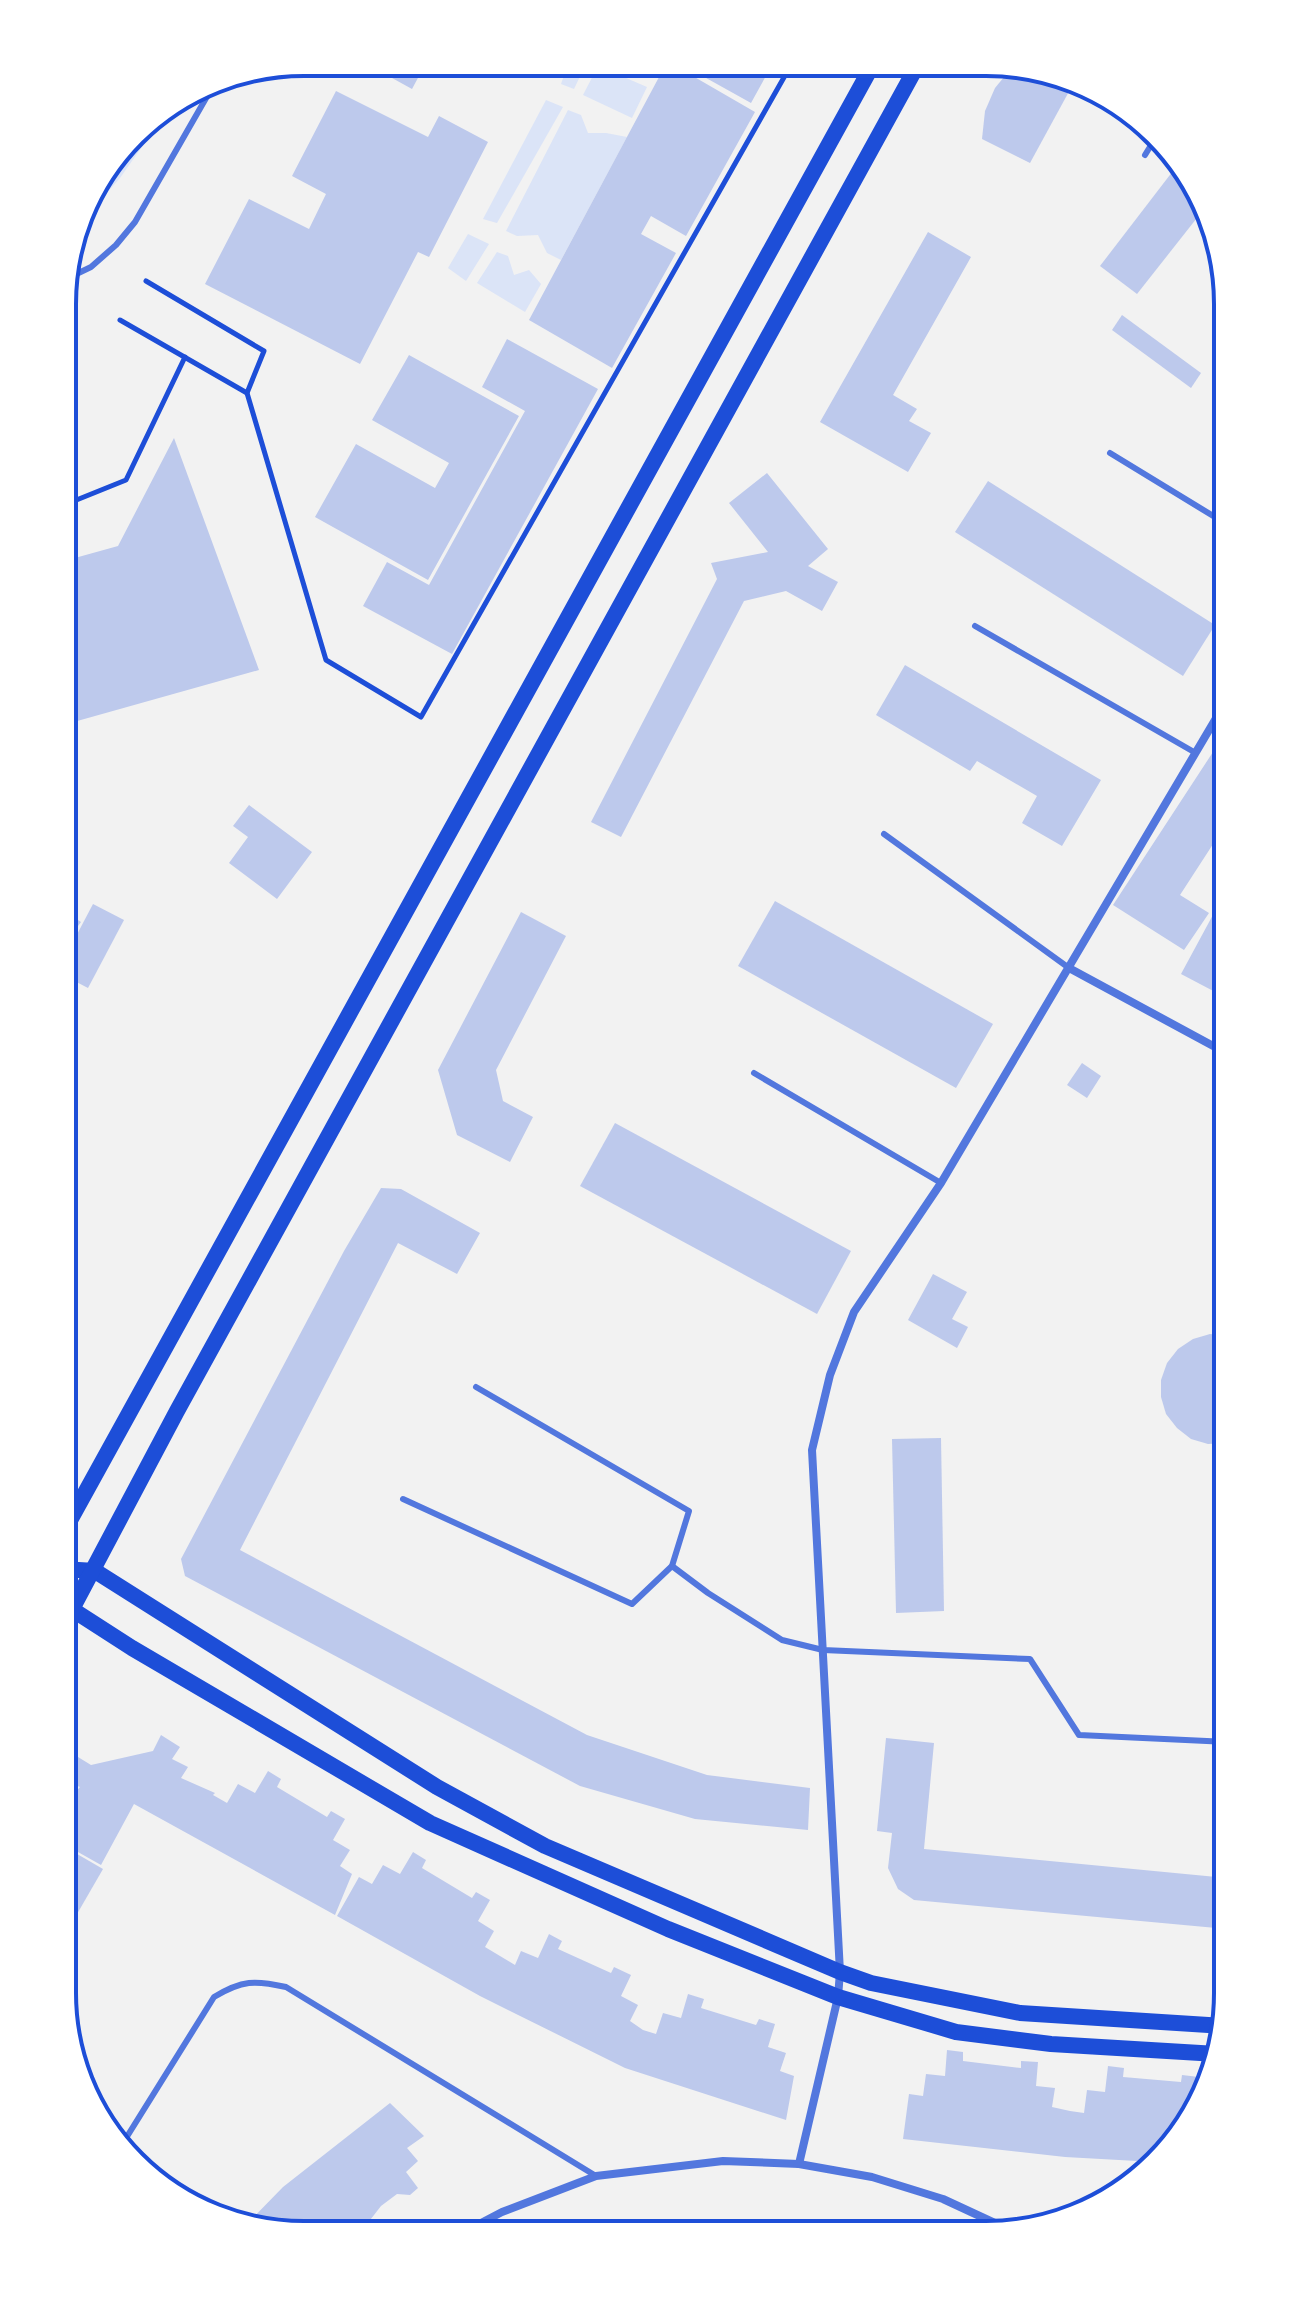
<svg xmlns="http://www.w3.org/2000/svg" width="1290" height="2297" viewBox="0 0 1290 2297" font-family="'Noto Sans',sans-serif">
<style>
.green{fill:#dbe4f7}
.building{fill:#bdc9ec}
.lines{fill:none;stroke-linecap:round;stroke-linejoin:round}
.path{stroke:#1d4ed8;stroke-width:5}
.service{stroke:#5277de;stroke-width:6}
.minor{stroke:#5277de;stroke-width:8}
.secondary{stroke:#1d4ed8;stroke-width:16}
.rim{fill:none;stroke:#1d4ed8;stroke-width:4}
</style>
<rect width="100%" height="100%" fill="#f2f2f2"/>
<g class="green">
<polygon points="568,64 586,64 574,89 561,84"/>
<polygon points="598,66 647,87 632,118 583,95"/>
<polygon points="546,100 563,107 497,223 483,219"/>
<polygon points="568,110 581,115 588,133 606,133 627,137 561,260 547,253 538,235 517,236 506,231"/>
<polygon points="134,135 146,141 120,178 78,226 87,196"/>
<polygon points="468,234 489,244 466,281 448,268"/>
<polygon points="497,252 508,256 514,275 529,270 541,284 525,312 477,283"/>
</g>
<g class="building">
<polygon points="363,62 426,63 412,89"/>
<polygon points="666,64 672,64 755,112 686,236 651,216 641,234 676,253 612,368 529,320"/>
<polygon points="681,64 711,65 772,65 751,103"/>
<polygon points="1013,66 1033,67 1072,86 1030,163 982,139 985,111 995,88"/>
<polygon points="336,91 428,137 439,116 488,142 429,257 418,252 360,364 205,284 249,199 309,229 326,194 292,176"/>
<polygon points="1176,167 1204,209 1137,294 1100,266"/>
<polygon points="928,232 971,257 893,395 917,409 909,421 931,433 908,472 820,422"/>
<polygon points="1122,315 1201,373 1191,388 1112,330"/>
<polygon points="507,339 598,389 452,654 363,606 387,562 429,585 525,411 482,387"/>
<polygon points="409,355 519,416 428,580 315,517 356,444 435,488 449,463 372,420"/>
<polygon points="174,438 259,670 63,725 64,561 118,546"/>
<polygon points="767,473 828,549 808,566 838,582 822,611 786,591 744,601 621,837 591,822 717,579 711,563 768,552 729,503"/>
<polygon points="988,481 1215,625 1183,676 955,532"/>
<polygon points="905,665 1101,780 1062,846 1022,823 1037,796 977,761 970,771 876,715"/>
<polygon points="1228,729 1228,821 1180,895 1209,913 1184,950 1113,905"/>
<polygon points="249,805 312,852 277,899 229,863 248,837 233,826"/>
<polygon points="1228,887 1228,983 1226,982 1219,994 1181,974"/>
<polygon points="63,898 72,916 81,922 63,946"/>
<polygon points="775,901 993,1024 956,1088 738,966"/>
<polygon points="93,904 124,920 88,988 63,975 63,961"/>
<polygon points="521,912 566,936 496,1070 503,1101 533,1117 510,1162 457,1135 438,1070"/>
<polygon points="1082,1063 1101,1076 1087,1098 1067,1085"/>
<polygon points="615,1123 851,1251 817,1314 580,1186"/>
<polygon points="381,1188 401,1189 480,1233 457,1274 398,1243 240,1550 587,1735 707,1775 810,1788 808,1830 695,1819 580,1786 185,1576 181,1559 344,1251"/>
<polygon points="1228,1238 1228,1302 1217,1278 1217,1261"/>
<polygon points="933,1274 967,1292 952,1319 968,1327 957,1348 908,1320"/>
<polygon points="1210,1334 1228,1336 1228,1442 1226,1443 1208,1444 1191,1439 1177,1428 1166,1414 1161,1397 1161,1380 1167,1363 1178,1349 1193,1339"/>
<polygon points="941,1438 944,1611 896,1613 892,1439"/>
<polygon points="161,1735 180,1747 172,1759 188,1767 181,1778 215,1793 213,1795 227,1803 238,1784 255,1793 268,1771 281,1779 277,1787 327,1817 331,1811 345,1819 333,1840 350,1850 340,1866 352,1874 335,1915 134,1804 101,1865 62,1843 64,1814 73,1814 78,1805 69,1800 80,1787 66,1781 78,1757 91,1765 153,1751"/>
<polygon points="886,1738 934,1743 924,1849 1227,1878 1227,1929 914,1900 898,1889 888,1868 892,1833 877,1831"/>
<polygon points="65,1847 103,1869 62,1940 62,1851"/>
<polygon points="413,1852 426,1860 422,1868 472,1898 476,1892 490,1900 478,1921 494,1931 485,1947 515,1965 521,1951 538,1958 549,1934 562,1941 558,1949 611,1973 614,1967 631,1975 621,1996 638,2005 630,2021 643,2030 656,2034 663,2013 681,2018 688,1994 704,1999 701,2008 756,2025 759,2019 775,2024 768,2047 786,2053 780,2071 794,2076 786,2120 625,2068 480,1996 337,1916 359,1877 372,1884 383,1865 400,1874"/>
<polygon points="947,2050 963,2052 963,2061 1021,2068 1021,2061 1038,2062 1036,2086 1055,2088 1052,2107 1070,2111 1084,2113 1087,2090 1105,2092 1108,2066 1124,2068 1123,2077 1181,2082 1182,2075 1199,2077 1197,2101 1200,2102 1178,2141 1155,2162 1065,2157 903,2139 909,2094 923,2096 926,2074 945,2076"/>
<polygon points="390,2103 424,2136 407,2148 418,2161 406,2172 418,2188 410,2195 397,2194 381,2206 360,2233 272,2233 245,2226 283,2187"/>
</g>
<g class="lines">
<g class="path">
<polyline points="146,281 264,351 247,393 326,660 421,717 791,65"/>
<polyline points="120,320 247,393"/>
<polyline points="64,505 126,480 185,357"/>
</g>
<g class="service">
<polyline points="1145,155 1156,137"/>
<polyline points="64,280 91,267 116,245 135,222 217,79"/>
<polyline points="1110,453 1228,525"/>
<polyline points="975,626 1194,752"/>
<polyline points="884,834 1069,968"/>
<polyline points="754,1073 941,1183"/>
<polyline points="403,1499 632,1604 672,1566 689,1511 476,1387"/>
<polyline points="672,1566 708,1593 782,1640 823,1650 1030,1659 1079,1735 1228,1742"/>
<path d="M123,2143l91,-146c28,-17 41,-17 72,-10l310,189"/>
</g>
<g class="minor">
<polyline points="1069,968 1228,1054"/>
<polyline points="799,2164 838,1997 840,1972 812,1450 830,1375 854,1312 941,1183 1228,698"/>
<polyline points="462,2233 502,2212 596,2176 723,2161 799,2164 872,2177 943,2199 1012,2231"/>
</g>
<g class="secondary">
<polyline points="63,1533 872,66"/>
<polyline points="62,1569 95,1571 437,1787 545,1846 840,1972 871,1983 1020,2013 1224,2026"/>
<polyline points="62,1596 73,1610 132,1648 430,1823 668,1929 838,1997 956,2032 1051,2044 1217,2054"/>
<polyline points="62,1628 177,1411 917,66"/>
</g>
</g>
<path d="M0 0H1290V2297H0ZM304 76H986A228 228 0 0 1 1214 304V1993A228 228 0 0 1 986 2221H304A228 228 0 0 1 76 1993V304A228 228 0 0 1 304 76Z" fill="#fff" fill-rule="evenodd"/>
<path class="rim" d="M304 76H986A228 228 0 0 1 1214 304V1993A228 228 0 0 1 986 2221H304A228 228 0 0 1 76 1993V304A228 228 0 0 1 304 76Z"/>
</svg>
